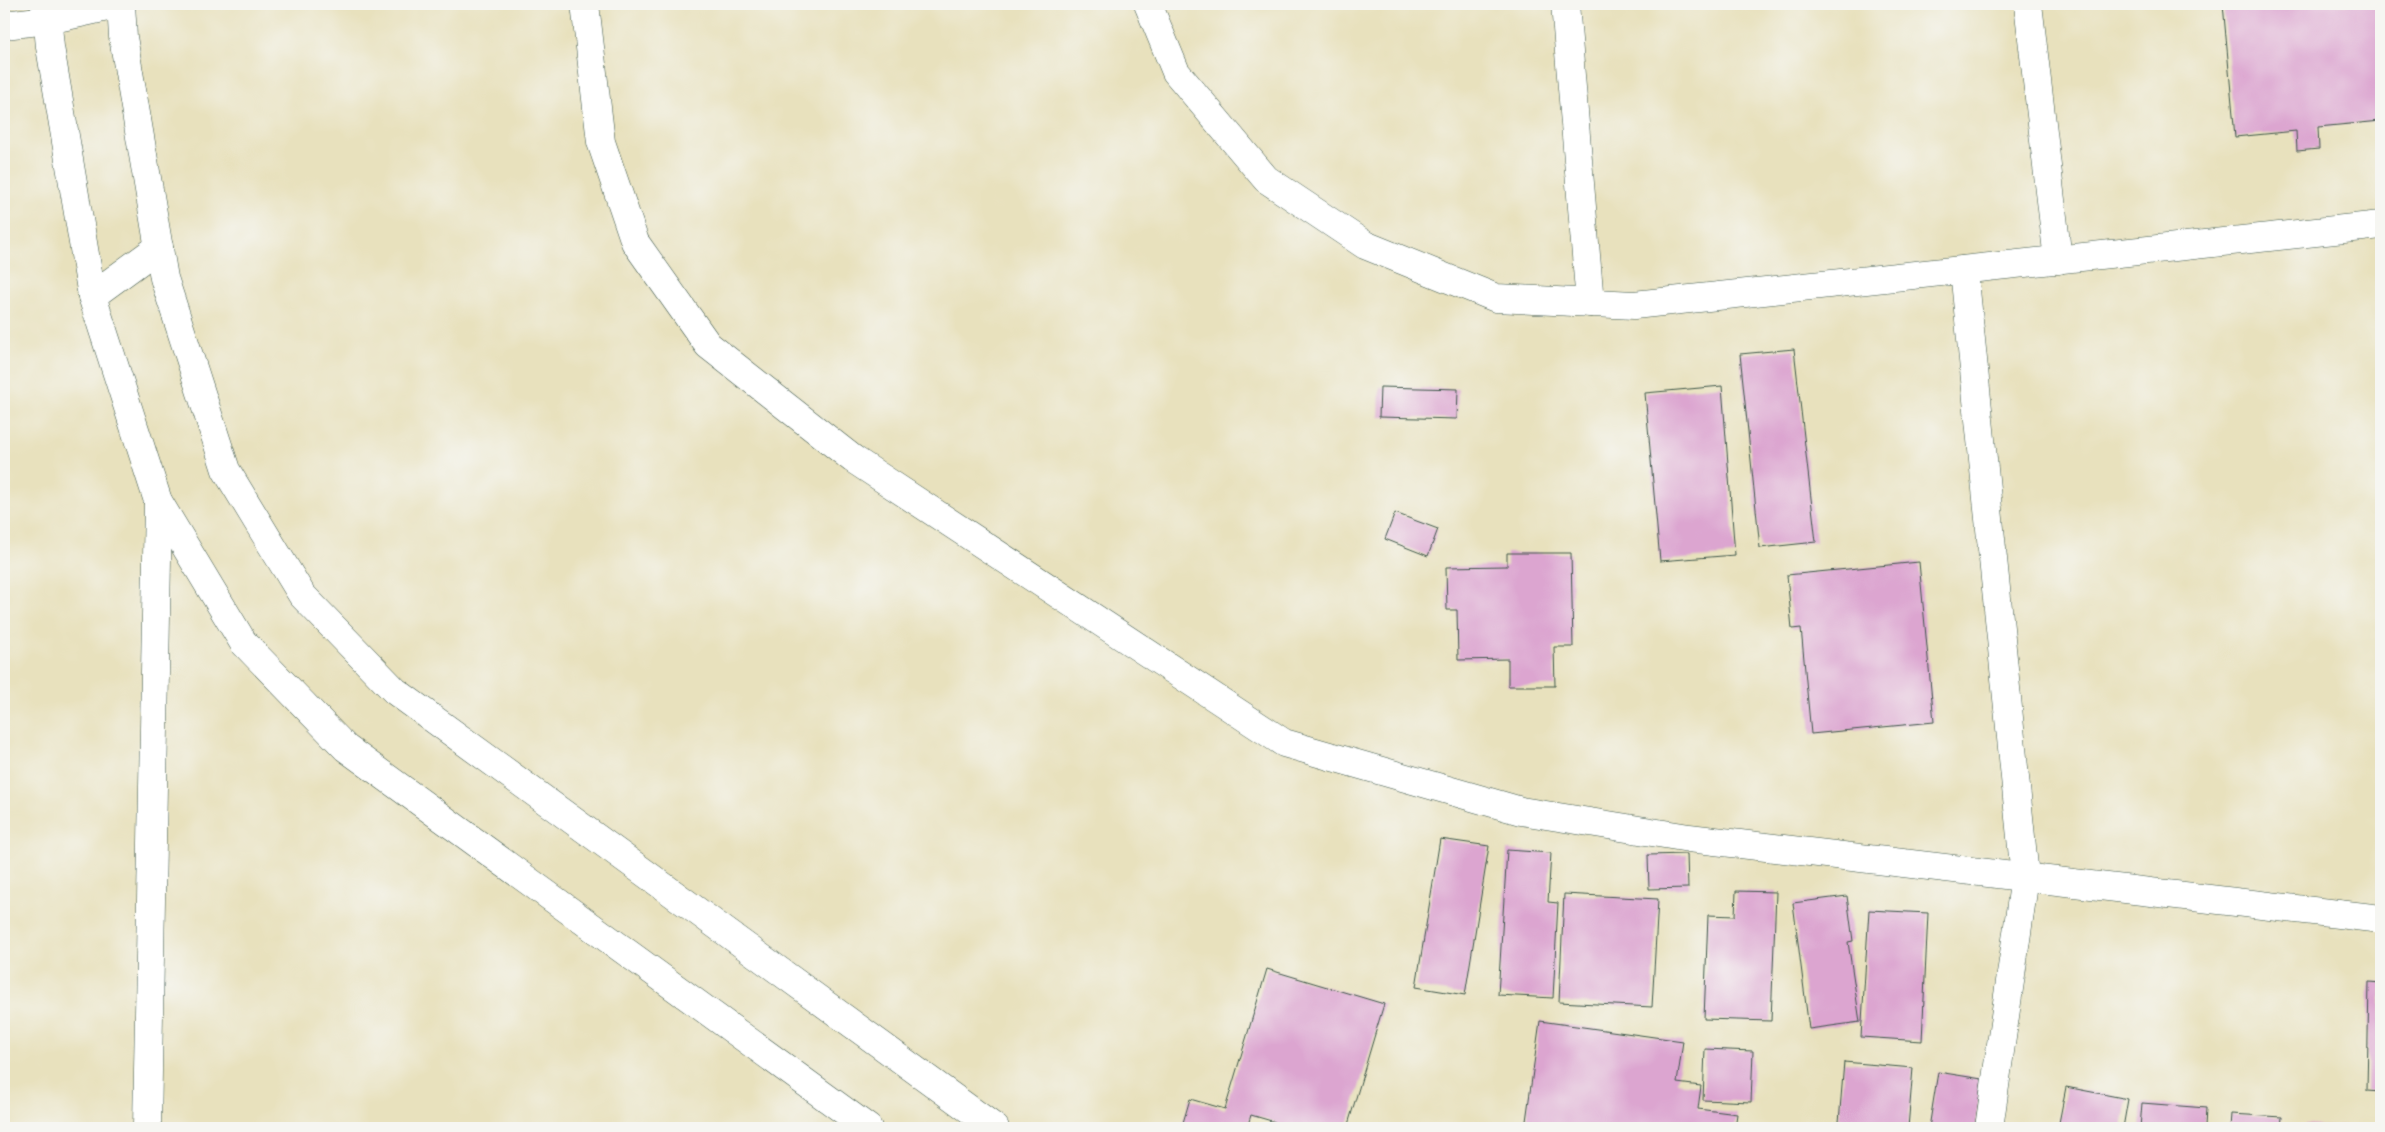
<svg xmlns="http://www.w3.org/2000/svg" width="2385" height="1132" viewBox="0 0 2385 1132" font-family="'Gochi Hand',sans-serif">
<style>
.building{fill:#dca5d0}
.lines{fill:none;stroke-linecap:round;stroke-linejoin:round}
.minor-casing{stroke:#3d5649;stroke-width:29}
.minor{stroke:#fff;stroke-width:28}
</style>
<rect width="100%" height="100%" fill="#f6f6f2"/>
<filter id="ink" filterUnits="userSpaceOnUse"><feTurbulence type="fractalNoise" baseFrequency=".02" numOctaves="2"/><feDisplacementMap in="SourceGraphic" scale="10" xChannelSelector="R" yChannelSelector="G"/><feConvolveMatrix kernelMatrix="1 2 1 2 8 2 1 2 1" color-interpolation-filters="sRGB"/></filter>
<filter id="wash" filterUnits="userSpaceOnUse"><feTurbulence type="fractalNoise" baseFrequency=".0096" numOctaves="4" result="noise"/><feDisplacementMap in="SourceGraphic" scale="20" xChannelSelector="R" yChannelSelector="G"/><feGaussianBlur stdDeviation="1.12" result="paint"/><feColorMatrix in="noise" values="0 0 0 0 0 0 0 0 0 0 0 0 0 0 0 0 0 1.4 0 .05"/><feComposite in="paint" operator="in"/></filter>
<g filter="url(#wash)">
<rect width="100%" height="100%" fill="#e8e1bd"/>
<g id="blocks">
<g class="building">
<polygon points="2223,4 2381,4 2381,121 2318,127 2319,149 2297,151 2296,131 2235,137"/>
<polygon points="1794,349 1816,542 1760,548 1740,354"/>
<polygon points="1722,386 1735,555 1660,561 1645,393"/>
<polygon points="1380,387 1458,389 1457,419 1379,417"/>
<polygon points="1395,513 1438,529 1428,556 1385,539"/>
<polygon points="1507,553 1571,553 1573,647 1554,647 1555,686 1508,686 1508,659 1458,660 1457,610 1447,610 1446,567 1507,566"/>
<polygon points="1919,562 1934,722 1811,734 1801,628 1792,629 1787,575"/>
<polygon points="1440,839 1489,846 1465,995 1416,987"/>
<polygon points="1507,850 1551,853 1548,902 1558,903 1553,998 1498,995"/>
<polygon points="1687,854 1688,888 1649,889 1648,855"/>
<polygon points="1736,891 1776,892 1771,1021 1704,1019 1708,915 1735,916"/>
<polygon points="1564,894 1658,899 1652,1007 1559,1002"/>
<polygon points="1847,896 1853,941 1848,942 1860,1022 1809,1029 1793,903"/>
<polygon points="1869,910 1928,913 1922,1041 1861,1037"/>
<polygon points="1267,969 1384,1004 1347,1128 1273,1128 1275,1122 1251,1115 1247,1128 1190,1128 1182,1126 1190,1099 1225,1109"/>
<polygon points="2369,982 2381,983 2381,1092 2367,1091"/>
<polygon points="1540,1021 1683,1041 1677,1083 1701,1086 1698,1109 1737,1114 1735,1128 1525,1128"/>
<polygon points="1705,1049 1753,1051 1751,1102 1703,1100"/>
<polygon points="1844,1062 1913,1068 1908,1128 1855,1128 1855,1123 1839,1122"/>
<polygon points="1938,1072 1982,1079 1975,1128 1929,1128"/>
<polygon points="2066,1087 2128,1099 2123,1128 2058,1128"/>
<polygon points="2142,1103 2206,1108 2205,1128 2140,1128"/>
<polygon points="2231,1114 2282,1117 2281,1128 2230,1128"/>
<polygon points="2305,1124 2349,1127 2349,1128 2305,1128"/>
</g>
</g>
</g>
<g filter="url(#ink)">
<use href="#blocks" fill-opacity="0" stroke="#3d5649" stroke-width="1"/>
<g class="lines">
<g class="minor-casing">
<g id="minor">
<polyline points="46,4 50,47 92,296 158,501 243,642 346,748 868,1128"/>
<polyline points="121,4 123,37 164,278 226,470 302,595 395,691 995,1128"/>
<polyline points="585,4 601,142 635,242 708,345 853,459 1284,743 1521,811 1689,838 2381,919"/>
<polyline points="1148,4 1176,72 1266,179 1365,245 1496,298 1634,305 2381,225"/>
<polyline points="1565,4 1590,303"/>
<polyline points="2028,4 2058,260"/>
<polyline points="4,25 48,20 121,4"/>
<polyline points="1964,270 2025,877 1989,1128"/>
<polyline points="92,296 159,247"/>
<polyline points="147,1128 158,501"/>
</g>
</g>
<use href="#minor" class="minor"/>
</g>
</g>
<rect width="2385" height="1132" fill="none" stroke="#f6f6f2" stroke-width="20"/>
</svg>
